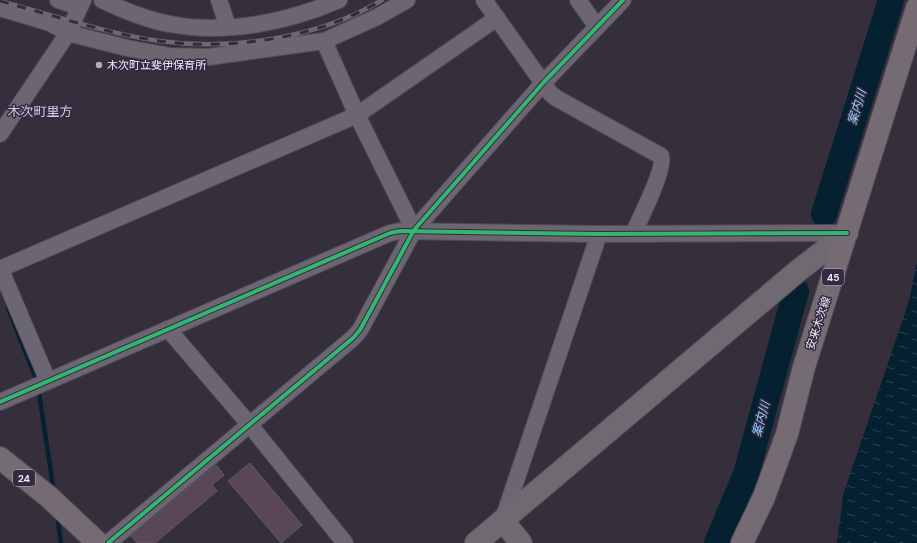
<svg xmlns="http://www.w3.org/2000/svg" width="917" height="543" viewBox="0 0 917 543" font-family="'DM Sans','Noto Sans JP',sans-serif">
<style>
.water{fill:url(#water-ripples)}
.lines{fill:none;stroke-linecap:round;stroke-linejoin:round}
.stream{stroke:#052131;stroke-width:4.5}
.river{stroke:#052131;stroke-width:26}
.building{fill:#594758;stroke:#615962}
.street-casing{stroke:#504b56;stroke-width:18}
.secondary-casing{stroke:#504b56;stroke-width:24}
.primary-casing{stroke:#504b56;stroke-width:24}
.street{stroke:#6b6672;stroke-width:16}
.secondary{stroke:#6f6972;stroke-width:22}
.primary{stroke:#756b73;stroke-width:22}
.rail-casing{stroke:#6d6973;stroke-width:4.5}
.rail{stroke:#352a41;stroke-width:3;stroke-dasharray:9;stroke-linecap:butt}
.cycleway-casing{stroke:#352a41;stroke-width:6}
.cycleway{stroke:#33b770;stroke-width:4}
.poi-dot{fill:#b0aab8;stroke:#352a41;stroke-width:1.5}
.labels{text-anchor:middle;stroke-width:3;stroke-linejoin:round;paint-order:stroke}
.shield{fill:#352a41;stroke:#b9b2c3;stroke-width:1}
.shield-label{font-size:10px;font-weight:bold;fill:#f2ecfb}
.poi-label{font-size:11px;fill:#f2ecfb;stroke:#352a41;text-anchor:start}
.street-label{font-size:11px;fill:#f2ecfb;stroke:#352a41}
.water-label{font-size:12px;font-style:italic;fill:#8ad7ff;stroke:#352a41}
.quarter-label{font-size:13px;fill:#d6cae7;stroke:#352a41}
</style>
<defs>
<pattern id="water-ripples" width="26" height="14" patternUnits="userSpaceOnUse"><rect width="26" height="14" fill="#052131"/><path d="M2 4q2-2 4 0t4 0M15 11q2-2 4 0t4 0" fill="none" stroke="#2a4150"/></pattern>
</defs>
<rect width="100%" height="100%" fill="#352f3c"/>
<polygon class="water" points="917,262 917,543 837,543 843,495 909,301"/>
<g class="lines">
<g class="stream">
<polyline points="8,308 36,379"/>
<polyline points="39,393 54,492"/>
<polyline points="57,515 61,543"/>
</g>
<g class="river">
<polyline points="824,214 891,0"/>
<polyline points="717,543 746,474 796,291"/>
</g>
</g>
<g class="building">
<polygon points="250,463 302,525 281,543 228,481"/>
<polygon points="216,465 224,475 212,485 217,491 155,543 137,543 131,536"/>
</g>
<g class="lines">
<g class="street-casing">
<g id="street">
<polyline points="58,0 79,7"/>
<path d="M102,0c21,10 44,20 68,24 56,11 118,-2 169,-24"/>
<polyline points="219,0 228,27"/>
<path d="M484,0l66,93 6,5 105,58c5,11 -22,65 -28,78"/>
<polyline points="578,0 597,27"/>
<polyline points="0,8 50,23 68,33 127,48 170,56 209,57 324,41 377,17 407,0"/>
<polyline points="324,41 357,115 414,230"/>
<polyline points="0,134 68,33 83,0"/>
<polyline points="0,268 48,381"/>
<polyline points="0,269 357,115 497,18"/>
<polyline points="168,329 249,424 345,543"/>
<polyline points="0,402 390,233 400,231 599,234 847,233"/>
<polyline points="503,519 599,234"/>
<polyline points="108,543 353,338 360,330 414,230 544,82 623,0"/>
</g>
</g>
<g class="secondary-casing">
<g id="secondary">
<polyline points="503,521 521,543"/>
<polyline points="476,543 799,270 847,233"/>
</g>
</g>
<g class="primary-casing">
<g id="primary">
<polyline points="0,458 49,497 98,543"/>
<polyline points="742,543 764,497 787,434 804,367 917,8"/>
</g>
</g>
<use href="#street" class="street"/>
<use href="#secondary" class="secondary"/>
<use href="#primary" class="primary"/>
<g class="rail-casing">
<path id="rail" d="M0,1c52,14 105,32 159,40 73,10 160,-3 223,-41"/>
</g>
<use href="#rail" class="rail"/>
<g class="cycleway-casing">
<g id="cycleway">
<polyline points="0,402 390,233 400,231 599,234 847,233"/>
<polyline points="108,543 353,338 360,330 414,230 544,82 623,0"/>
</g>
</g>
<use href="#cycleway" class="cycleway"/>
</g>
<circle class="poi-dot" cx="99" cy="65" r="4"/>
<g class="labels">
<g class="shield">
<rect x="822" y="269" width="22" height="16" rx="3"/>
<rect x="13" y="470" width="22" height="16" rx="3"/>
</g>
<g class="shield-label">
<text x="833" y="281">45</text>
<text x="24" y="482">24</text>
</g>
<g class="poi-label">
<text x="107" y="69">木次町立斐伊保育所</text>
</g>
<g class="street-label">
<text transform="translate(818 323) rotate(-72)" y="4">安来木次線</text>
</g>
<g class="water-label">
<text transform="translate(857 107) rotate(-73)" y="4">案内川</text>
<text transform="translate(761 419) rotate(-75)" y="4">案内川</text>
</g>
<g class="quarter-label">
<text x="40" y="116">木次町里方</text>
</g>
</g>
</svg>
